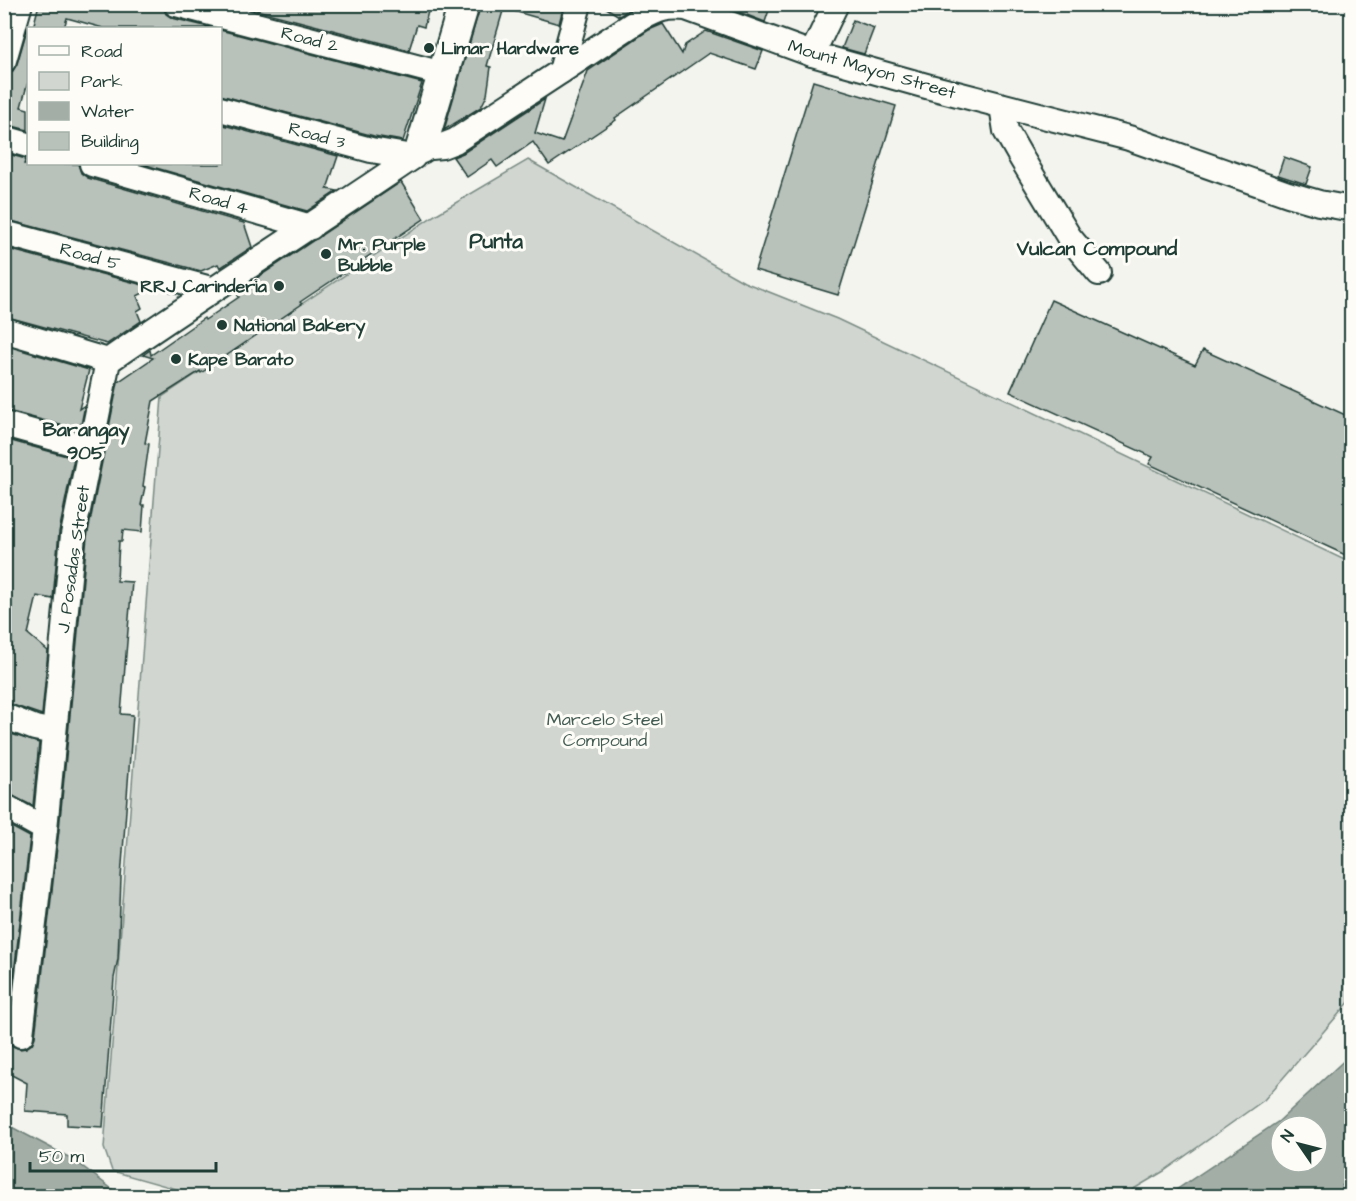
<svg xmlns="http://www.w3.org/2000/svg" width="1356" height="1201" viewBox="0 0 1356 1201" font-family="'Architects Daughter',sans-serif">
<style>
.green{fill:#d1d6d1;stroke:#788a82;stroke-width:1.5}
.water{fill:#a3aea7;stroke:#6e8179;stroke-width:1.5;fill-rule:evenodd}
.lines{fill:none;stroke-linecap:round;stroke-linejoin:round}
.ferry{stroke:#475f56;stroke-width:1.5;stroke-dasharray:8 6;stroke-linecap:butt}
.building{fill:#b9c1bb;stroke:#1f3d34;stroke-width:1.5}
.minor-casing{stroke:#1f3d34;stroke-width:28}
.tertiary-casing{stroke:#1f3d34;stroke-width:34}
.minor{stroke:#fdfcf7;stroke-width:24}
.tertiary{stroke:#fdfcf7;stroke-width:30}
.poi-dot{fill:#1f3d34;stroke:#fdfcf7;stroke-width:2}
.labels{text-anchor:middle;stroke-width:6;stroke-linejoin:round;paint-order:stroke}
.street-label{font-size:18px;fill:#1f3d34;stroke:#fdfcf7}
.poi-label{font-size:18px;font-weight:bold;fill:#1f3d34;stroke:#fdfcf7;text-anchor:start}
.park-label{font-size:18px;fill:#435c53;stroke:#fdfcf7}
.neighbourhood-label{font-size:20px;font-weight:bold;fill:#1f3d34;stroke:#fdfcf7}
.quarter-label{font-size:21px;font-weight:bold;fill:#1f3d34;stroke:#fdfcf7}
</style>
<rect width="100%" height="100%" fill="#f4f4ef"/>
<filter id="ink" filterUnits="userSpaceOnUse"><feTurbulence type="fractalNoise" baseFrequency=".0167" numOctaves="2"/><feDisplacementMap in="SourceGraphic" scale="12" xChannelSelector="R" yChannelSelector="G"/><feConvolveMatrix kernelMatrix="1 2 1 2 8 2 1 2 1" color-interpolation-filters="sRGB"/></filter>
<g filter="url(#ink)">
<polygon class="green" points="528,160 744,282 837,319 1351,563 1351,1000 1264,1100 1164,1171 1122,1196 201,1196 112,1171 104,1148 162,397 435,215"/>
<g class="water">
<path d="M1351,1054v142h-184l112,-75zM1281,1126h36v36h-36z"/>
<polygon points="4,1123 74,1160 116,1192 132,1196 5,1196"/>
</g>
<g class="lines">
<polyline class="ferry" points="1332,1196 1352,1176"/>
</g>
<g class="building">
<polygon points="39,4 162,4 166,14 172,18 213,28 103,28 67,18 64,28 33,28"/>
<polygon points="234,4 430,4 424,27 417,25 409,50"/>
<polygon points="481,4 505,4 487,66 491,67 487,95 481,107 444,130"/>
<polygon points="511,4 564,4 559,24 510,10"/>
<polygon points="600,4 637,4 619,16"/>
<polygon points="718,4 771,4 765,22"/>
<polygon points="853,20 874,28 864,54 842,48"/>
<polygon points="663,24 682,54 685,45 706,31 763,51 756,69 709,53 615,118 616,120 549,165 533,142 497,167 492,160 467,177 453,157 463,153 545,99 535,133 562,142 588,71 649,30"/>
<polygon points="28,26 28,82 21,107 28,109 28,130 4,124 4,76 5,74 13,71 17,64"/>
<polygon points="220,30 422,83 403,141 374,136 220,95"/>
<polygon points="813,81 896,106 838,295 755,270"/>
<polygon points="220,124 338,156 327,189 337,191 307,211 142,164 220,164"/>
<polygon points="4,153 26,159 24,164 78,164 81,173 88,178 244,223 252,247 220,268 218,264 201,271 4,219"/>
<polygon points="1284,157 1312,167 1306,184 1278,175"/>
<polygon points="401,182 424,219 300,302 302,304 201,373 200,371 153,401 145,443 149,444 143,486 145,487 141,505 144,505 142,532 123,530 122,541 119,541 117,581 132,582 121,714 133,715 121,878 118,959 114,978 103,1127 67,1125 67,1114 25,1111 27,1083 4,1071 4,823 30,837 7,1033 8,1040 12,1046 20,1049 26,1048 32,1044 35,1037 59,830 87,537 118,382 153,358 143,355 150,350 151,355 204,318 205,320 239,297 236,292"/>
<polygon points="4,248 143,285 145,292 137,296 142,308 137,311 141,321 107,344 4,316"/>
<polygon points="1051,300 1195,365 1203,350 1352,418 1352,558 1149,464 1153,457 1010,392"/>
<polygon points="4,345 89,370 79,409 85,405 80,430 4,410"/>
<polygon points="4,439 74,458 59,532 53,599 37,596 28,634 48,651 42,715 4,702"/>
<polygon points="5,732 39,743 33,806 4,792"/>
</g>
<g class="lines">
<g class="minor-casing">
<g id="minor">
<polyline points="176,4 443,74"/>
<polyline points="812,54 836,4"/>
<polyline points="4,60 20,4"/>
<polyline points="561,71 579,4"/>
<polyline points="1002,106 1006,131 1022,159 1069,237 1099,273"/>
<polyline points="220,109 371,150 413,157"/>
<polyline points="4,138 28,145"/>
<polyline points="92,164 311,227"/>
<polyline points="4,233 211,289"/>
<polyline points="4,330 108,361"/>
<polyline points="4,424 90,448"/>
<polyline points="4,716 35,728 54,732"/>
<polyline points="4,806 45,829"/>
<path d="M21,1035l24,-206 28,-294 35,-174c101,-70 204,-135 305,-204l8,-9 21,-2 13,-5 187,-123c17,-9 25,-12 44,-10l126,46 118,33 199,51 159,56 31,9 33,6"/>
</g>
</g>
<g class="tertiary-casing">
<polyline id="tertiary" points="421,148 464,4"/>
</g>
<use href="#minor" class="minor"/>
<use href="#tertiary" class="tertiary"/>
</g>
</g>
<g class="poi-dot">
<circle cx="429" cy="48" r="6"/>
<circle cx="326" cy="254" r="6"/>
<circle cx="279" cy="286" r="6"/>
<circle cx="222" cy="325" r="6"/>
<circle cx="176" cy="359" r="6"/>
</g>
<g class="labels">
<g class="street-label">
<text transform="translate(310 39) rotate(14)" y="6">Road 2</text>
<text transform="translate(872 69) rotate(16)" y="6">Mount Mayon Street</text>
<text transform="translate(317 135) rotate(15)" y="6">Road 3</text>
<text transform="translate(219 200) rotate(16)" y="6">Road 4</text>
<text transform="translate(90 256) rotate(15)" y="6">Road 5</text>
<text transform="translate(73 559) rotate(-82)" y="6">J. Posadas Street</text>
</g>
<g class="poi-label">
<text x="441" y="54">Limar Hardware</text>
<text x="338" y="250">Mr. Purple<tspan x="338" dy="21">Bubble</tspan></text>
<text x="267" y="292" text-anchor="end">RRJ Carinderia</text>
<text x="234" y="331">National Bakery</text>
<text x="188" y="365">Kape Barato</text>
</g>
<g class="park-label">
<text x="605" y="725">Marcelo Steel<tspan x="605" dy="21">Compound</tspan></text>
</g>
<g class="neighbourhood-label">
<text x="1097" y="255">Vulcan Compound</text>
<text x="86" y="436">Barangay<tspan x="86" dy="23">905</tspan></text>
</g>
<g class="quarter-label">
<text x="496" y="248">Punta</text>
</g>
</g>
<rect width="1356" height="1201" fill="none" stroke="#fdfcf7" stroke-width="24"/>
<rect x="12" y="12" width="1332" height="1177" fill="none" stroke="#1f3d34" stroke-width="2" filter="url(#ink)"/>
<rect x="27" y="27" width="195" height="138" fill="#fdfcf7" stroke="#a4b0a9" stroke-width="1.5"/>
<rect x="39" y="46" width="30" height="9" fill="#fdfcf7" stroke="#a4b0a9" stroke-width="1.5"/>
<text x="81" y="57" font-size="18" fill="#1f3d34">Road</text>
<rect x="39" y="72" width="30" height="18" fill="#d1d6d1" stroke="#a4b0a9" stroke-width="1.5"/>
<text x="81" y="87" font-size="18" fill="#1f3d34">Park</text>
<rect x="39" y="102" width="30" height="18" fill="#a3aea7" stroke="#a4b0a9" stroke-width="1.5"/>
<text x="81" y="117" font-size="18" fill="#1f3d34">Water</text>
<rect x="39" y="132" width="30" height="18" fill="#b9c1bb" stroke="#a4b0a9" stroke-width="1.5"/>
<text x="81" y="147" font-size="18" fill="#1f3d34">Building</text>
<g transform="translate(1299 1144) rotate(305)"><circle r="28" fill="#fdfcf7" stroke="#a4b0a9" stroke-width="1.5"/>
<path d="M0-4.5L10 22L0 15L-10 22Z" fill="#1f3d34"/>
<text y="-9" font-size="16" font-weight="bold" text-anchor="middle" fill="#1f3d34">N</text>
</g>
<path d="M30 1162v9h186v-9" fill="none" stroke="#1f3d34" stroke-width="3"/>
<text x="39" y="1162" font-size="18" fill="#1f3d34" stroke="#fdfcf7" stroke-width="4.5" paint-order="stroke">50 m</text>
</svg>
